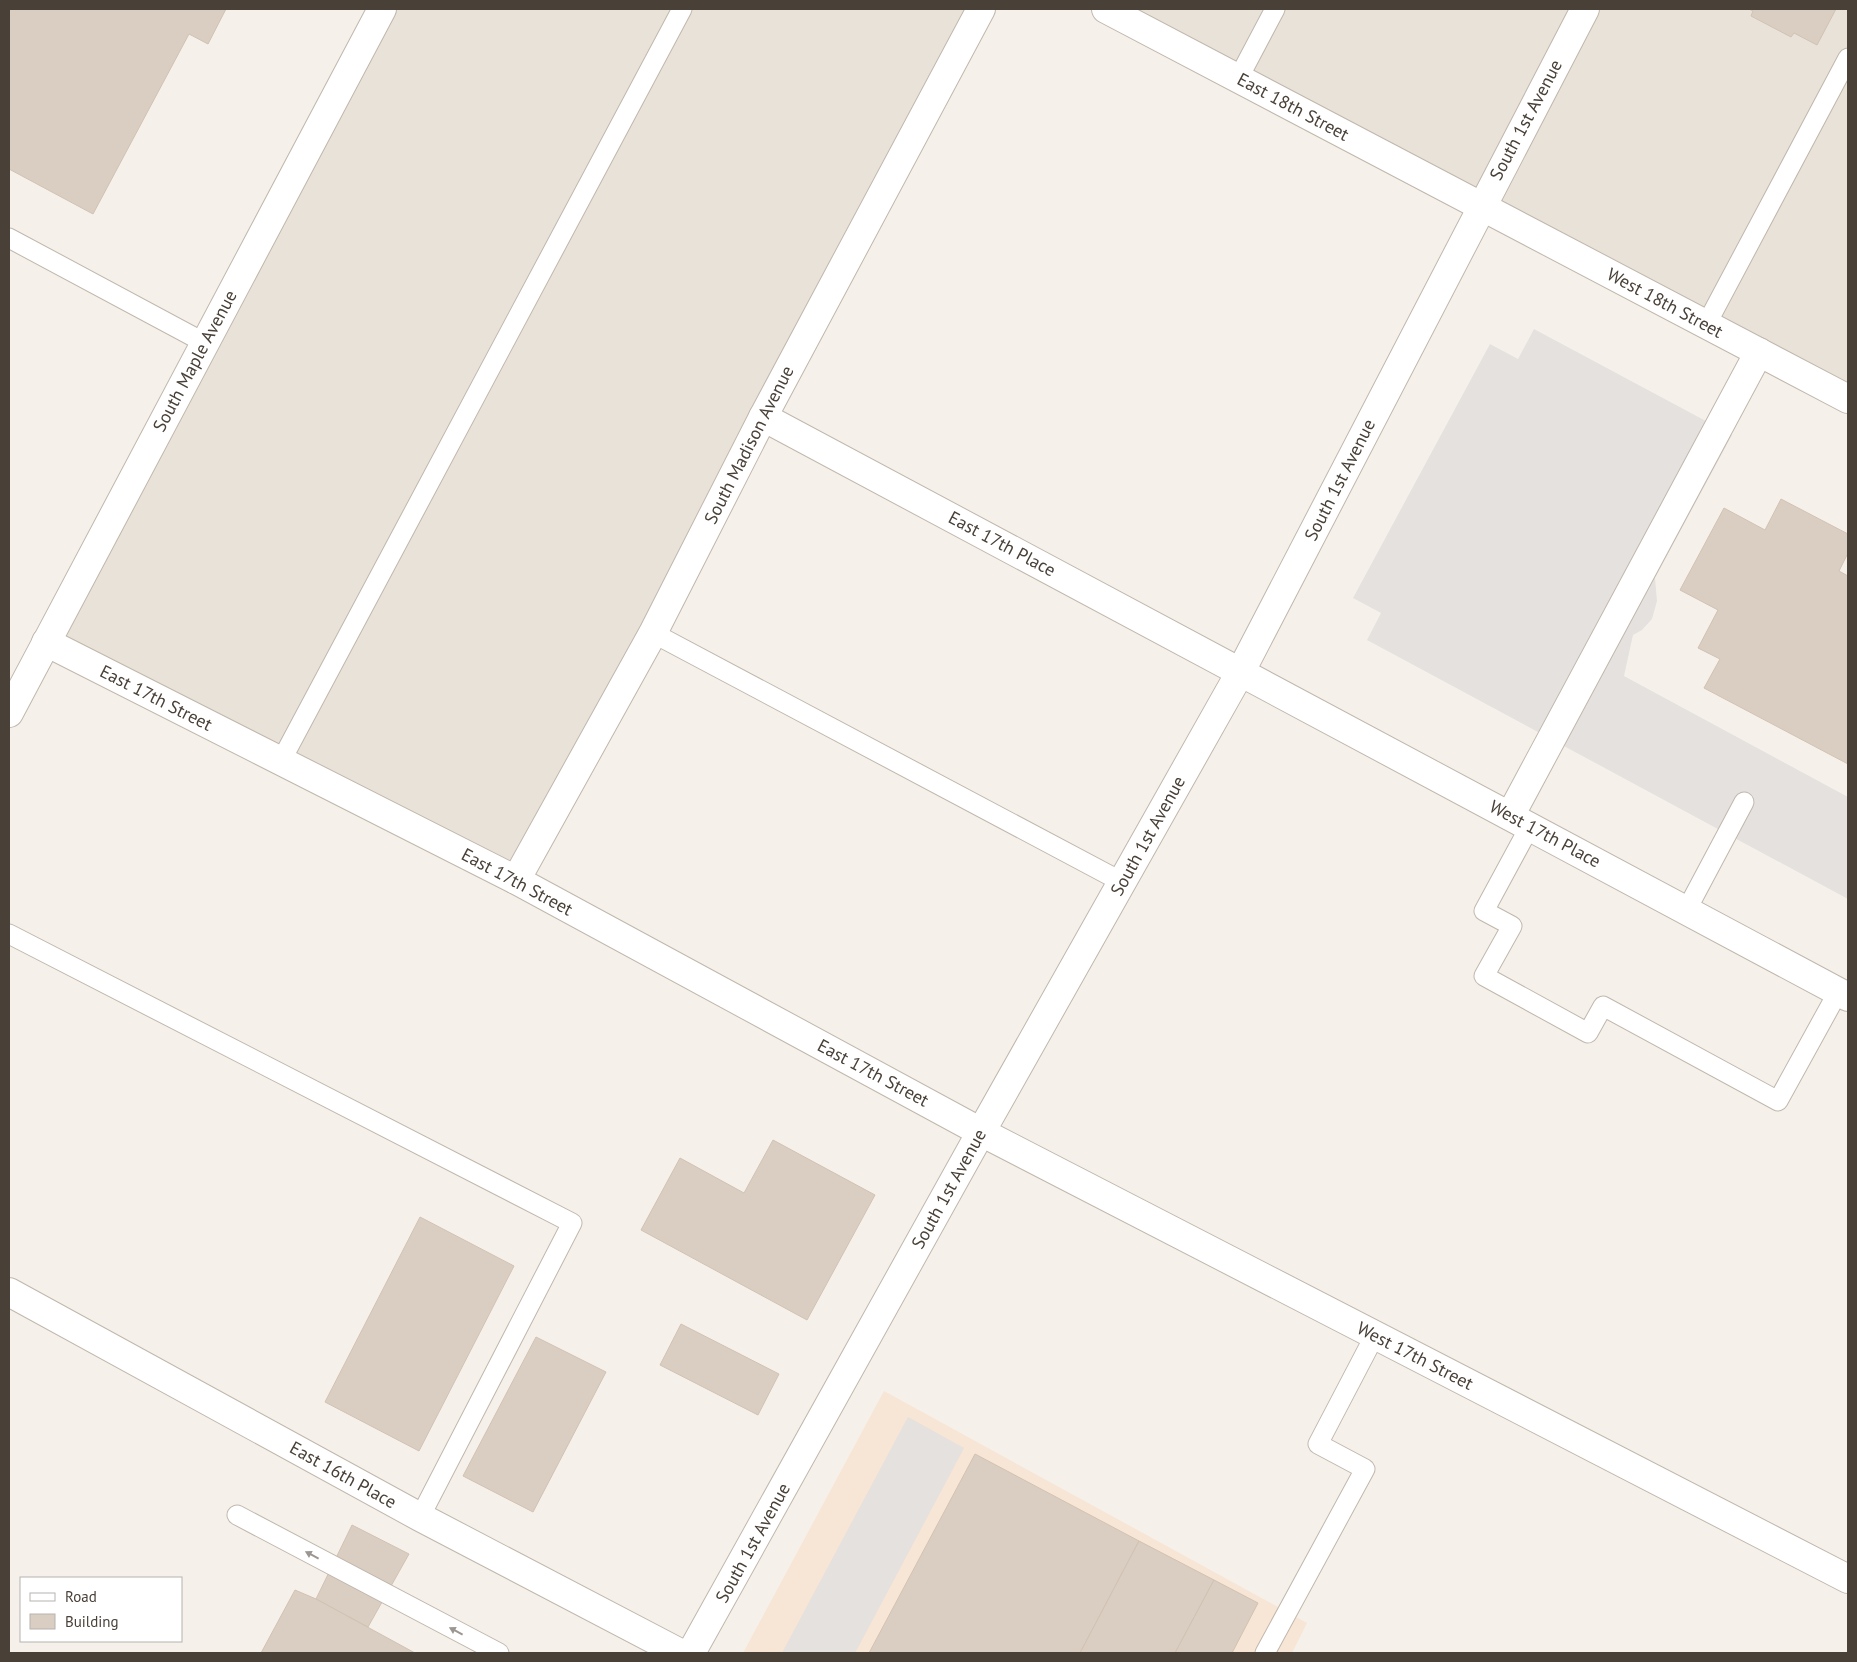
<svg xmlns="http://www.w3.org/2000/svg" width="1857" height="1662" viewBox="0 0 1857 1662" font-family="'PT Sans',sans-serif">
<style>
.residential{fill:#e9e2d8}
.commercial{fill:#f7e5d5}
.parking{fill:#e4e1de}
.building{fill:#dacec2;stroke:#d2c2b2}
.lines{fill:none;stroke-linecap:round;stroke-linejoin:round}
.service-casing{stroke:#c1b7ac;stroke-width:21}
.minor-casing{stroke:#c1b7ac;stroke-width:30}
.tertiary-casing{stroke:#c1b7ac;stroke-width:30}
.service{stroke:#fff;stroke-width:19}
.minor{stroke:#fff;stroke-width:28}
.tertiary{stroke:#fff;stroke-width:28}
.oneway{fill:#9b9692}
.labels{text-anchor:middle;stroke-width:4;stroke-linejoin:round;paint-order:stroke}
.street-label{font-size:18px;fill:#494138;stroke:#fff}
</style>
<rect width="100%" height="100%" fill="#f5f1ea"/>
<g class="residential">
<polygon points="382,9 981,9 516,880 46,642"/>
<polygon points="1106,9 1848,9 1848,399"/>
</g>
<polygon class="commercial" points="884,1391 1307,1623 1292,1653 743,1653"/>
<g class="parking">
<polygon points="1534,329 1732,435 1655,578 1657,601 1652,619 1642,630 1633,635 1624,676 1848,797 1848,899 1367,640 1381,613 1353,598 1490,344 1518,359"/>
<polygon points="908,1417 964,1448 855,1653 782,1653"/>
</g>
<g class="building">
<polygon points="9,9 226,9 208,44 189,34 93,214 9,169"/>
<polygon points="1749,9 1836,9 1817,45 1794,33 1791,37 1751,16 1753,11"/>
<polygon points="1781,499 1848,534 1848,553 1839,571 1848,576 1848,764 1704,688 1720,659 1698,648 1718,610 1680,590 1724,508 1765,530"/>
<polygon points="773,1140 875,1195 807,1320 641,1230 680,1158 744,1193"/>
<polygon points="420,1217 514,1266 419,1451 325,1402"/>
<polygon points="681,1324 779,1374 758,1415 660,1365"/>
<polygon points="536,1337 606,1372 533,1512 463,1476"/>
<polygon points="975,1454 1139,1541 1080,1653 869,1653"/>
<polygon points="352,1525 409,1554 368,1627 316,1599"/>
<polygon points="1139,1541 1214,1580 1175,1653 1080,1653"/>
<polygon points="1214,1580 1258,1603 1232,1653 1175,1653"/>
<polygon points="295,1590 316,1599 415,1653 261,1653"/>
</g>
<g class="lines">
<g class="service-casing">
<g id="service">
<polyline points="1238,79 1275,9"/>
<polyline points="9,238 205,343"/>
<polyline points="1706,325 1848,58"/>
<polyline points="653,633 1122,882"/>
<polyline points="281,761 682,9"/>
<polyline points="1530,826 1484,911 1512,926 1484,976 1588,1033 1603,1006 1778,1101 1838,992"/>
<polyline points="1686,911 1744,802"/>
<polyline points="9,934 572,1223 420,1517"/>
<polyline points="237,1515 499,1653"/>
<polyline points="1265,1653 1365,1469 1318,1444 1375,1335"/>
</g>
</g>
<g class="minor-casing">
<g id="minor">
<polyline points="1106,9 1848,399"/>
<polyline points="763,417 1848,997"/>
<polyline points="46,642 516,880 981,1132 1848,1579"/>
<polyline points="9,713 382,9"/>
<polyline points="1510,816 1759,352"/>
<polyline points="516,880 653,633 763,417 981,9"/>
<polyline points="9,1292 420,1517 680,1653"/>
</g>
</g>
<g class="tertiary-casing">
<polyline id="tertiary" points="691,1653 981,1132 1241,671 1585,9"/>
</g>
<use href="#service" class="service"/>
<use href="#minor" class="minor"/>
<use href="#tertiary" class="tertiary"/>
</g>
<defs><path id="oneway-solid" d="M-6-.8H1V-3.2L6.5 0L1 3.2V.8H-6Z" transform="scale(1.25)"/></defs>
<g class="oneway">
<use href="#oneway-solid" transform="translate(312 1555) rotate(-152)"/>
<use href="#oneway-solid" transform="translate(456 1631) rotate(-152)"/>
</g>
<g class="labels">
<g class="street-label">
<text transform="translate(1293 107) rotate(28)" y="6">East 18th Street</text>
<text transform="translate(1526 120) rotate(-62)" y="6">South 1st Avenue</text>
<text transform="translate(1665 303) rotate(28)" y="6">West 18th Street</text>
<text transform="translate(195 361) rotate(-62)" y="6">South Maple Avenue</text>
<text transform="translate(749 445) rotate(-63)" y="6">South Madison Avenue</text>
<text transform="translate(1340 480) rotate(-63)" y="6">South 1st Avenue</text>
<text transform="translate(1002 544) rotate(28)" y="6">East 17th Place</text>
<text transform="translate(156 698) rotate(27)" y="6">East 17th Street</text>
<text transform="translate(1545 834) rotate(28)" y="6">West 17th Place</text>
<text transform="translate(1148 836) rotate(-61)" y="6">South 1st Avenue</text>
<text transform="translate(517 882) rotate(28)" y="6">East 17th Street</text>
<text transform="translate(873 1073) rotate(28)" y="6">East 17th Street</text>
<text transform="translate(949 1189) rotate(-61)" y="6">South 1st Avenue</text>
<text transform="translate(1415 1356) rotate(27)" y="6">West 17th Street</text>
<text transform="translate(343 1475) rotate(29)" y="6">East 16th Place</text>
<text transform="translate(753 1543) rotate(-61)" y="6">South 1st Avenue</text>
</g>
</g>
<rect width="1857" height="1662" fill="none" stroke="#494138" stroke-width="20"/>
<rect x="20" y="1577" width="162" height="65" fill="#ffffff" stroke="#b6b3af"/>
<rect x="30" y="1593" width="25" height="8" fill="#ffffff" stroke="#b6b3af"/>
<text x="65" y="1602" font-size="15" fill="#494138">Road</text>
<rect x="30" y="1614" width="25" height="15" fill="#dacec2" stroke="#b6b3af"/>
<text x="65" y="1627" font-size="15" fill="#494138">Building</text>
</svg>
